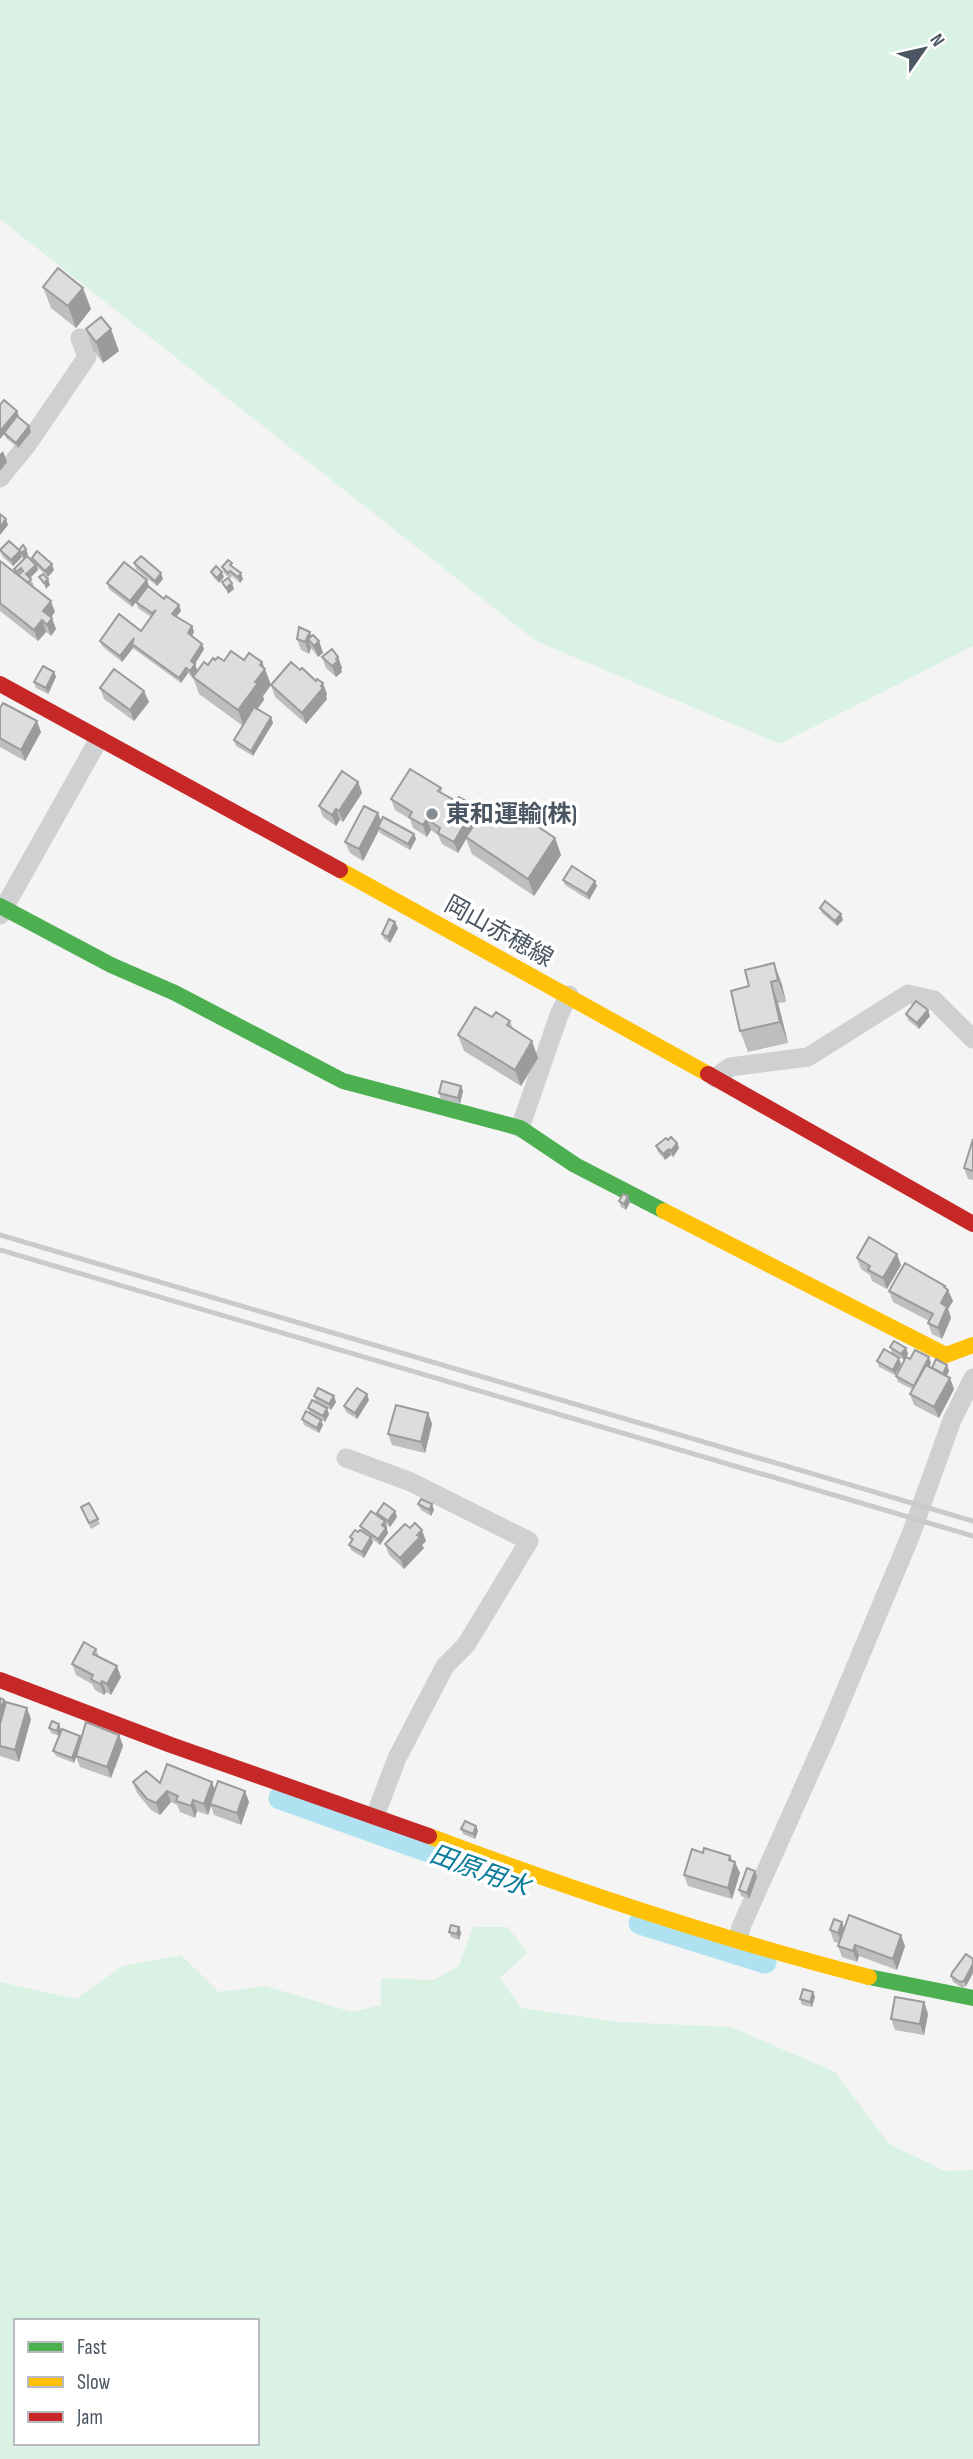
<svg xmlns="http://www.w3.org/2000/svg" width="973" height="2459" viewBox="0 0 973 2459" font-family="'Sofia Sans Condensed','Noto Sans JP',sans-serif">
<style>
.green{fill:#d9f2e3;fill-rule:evenodd}
.lines{fill:none;stroke-linecap:round;stroke-linejoin:round}
.canal{stroke:#aee2f0;stroke-width:23}
.street{stroke:#ced0d2;stroke-width:19}
.fast{stroke:#4caf50;stroke-width:16}
.slow{stroke:#ffc107;stroke-width:16}
.jam{stroke:#c62828;stroke-width:16}
.rail{stroke:#c9cacc;stroke-width:5}
.wall{fill:#bebebf}
.shaded-wall{fill:#9b9b9b}
.building{fill:#ddddde;stroke:#9b9b9b;stroke-width:2}
.poi-dot{fill:#868d94;stroke:#fff;stroke-width:2.5}
.labels{text-anchor:middle;stroke-width:7;stroke-linejoin:round;paint-order:stroke}
.poi-label{font-size:24px;font-weight:bold;fill:#4a5661;stroke:#fff;text-anchor:start}
.street-label{font-size:24px;fill:#4a5661;stroke:#fff}
.water-label{font-size:26px;font-style:italic;fill:#0c7c9b;stroke:#fff}
</style>
<rect width="100%" height="100%" fill="#f4f4f4"/>
<g class="green">
<polygon points="0,0 973,0 973,646 780,744 536,641 0,219"/>
<path d="M473,1927h35l19,26 -27,25 21,30 98,14 112,5 104,45 54,72 56,27 28,-1v289h-973v-477l76,17 46,-33 59,-11 38,37 46,-6 87,26 29,-7v-27l53,2 25,-14zM16,2321h241v122h-241z"/>
</g>
<g class="lines">
<g class="canal">
<polyline points="280,1798 459,1862"/>
<polyline points="640,1923 765,1962"/>
</g>
<g class="street">
<polyline points="0,478 27,445 87,357 80,338"/>
<polyline points="0,915 99,739"/>
<polyline points="715,1078 730,1067 808,1057 908,994 934,1000 973,1039"/>
<polyline points="520,1128 559,1015 569,995"/>
<polyline points="346,1458 411,1482 529,1541 466,1645 445,1666 397,1758 375,1816"/>
<polyline points="738,1940 741,1927 826,1737 910,1537 952,1420 973,1378"/>
</g>
<g class="fast">
<polyline points="0,906 111,965 175,993 343,1081 520,1128 575,1165 664,1211"/>
<polyline points="869,1977 973,1998"/>
</g>
<g class="slow">
<polyline points="340,870 708,1074"/>
<polyline points="664,1211 946,1355 973,1345"/>
<path d="M429,1836c144,54 291,103 440,141"/>
</g>
<g class="jam">
<polyline points="0,684 340,870"/>
<polyline points="708,1074 973,1224"/>
<polyline points="0,1680 171,1745 429,1836"/>
</g>
<g class="rail">
<polyline points="0,1235 973,1521"/>
<polyline points="0,1250 973,1536"/>
</g>
</g>
<g class="wall">
<polygon points="43,287 91,309 76,328 51,308"/>
<polygon points="86,329 119,351 103,363 93,350"/>
<polygon points="0,405 19,416 18,417 29,426 31,432 18,448 6,438 4,434 0,439"/>
<polygon points="0,550 19,550 28,554 24,559 22,557 13,566 2,556"/>
<polygon points="32,558 54,570 48,577 37,567 38,570 30,578 34,585 32,586 55,612 51,617 56,629 51,636 46,632 38,641 0,611 0,561 15,573 14,569 33,562"/>
<polygon points="134,563 163,579 157,586 136,569"/>
<polygon points="222,567 233,567 243,579 240,583 232,576 230,579 224,573"/>
<polygon points="211,572 224,577 219,583 213,577"/>
<polygon points="107,583 149,586 148,587 181,611 176,617 192,626 194,632 192,636 204,649 195,664 197,670 192,677 188,673 181,683 134,649 133,648 122,662 102,646 100,641 141,631 151,617 138,608 136,602 145,591 132,607 109,589"/>
<polygon points="310,632 311,636 319,641 323,653 318,657 311,648 309,654 301,650 297,639"/>
<polygon points="322,657 338,657 342,668 341,670 342,672 336,677 326,668"/>
<polygon points="215,660 224,661 244,660 262,662 265,669 271,685 263,696 264,700 257,709 271,717 273,723 253,756 236,746 234,740 243,726 199,694 193,677 208,665"/>
<polygon points="54,672 56,677 48,694 36,688 34,682"/>
<polygon points="316,681 327,694 326,696 327,699 306,724 275,697 271,685"/>
<polygon points="100,688 149,702 134,721 104,699"/>
<polygon points="0,708 41,732 25,761 0,747"/>
<polygon points="358,782 362,793 343,822 340,820 336,826 323,817 319,806"/>
<polygon points="441,788 442,793 479,817 478,819 486,824 555,838 561,855 534,896 472,854 466,839 458,853 442,844 438,835 431,830 427,837 413,828 410,819 395,810 391,799"/>
<polygon points="378,813 381,822 414,834 416,839 410,850 380,833 379,830 363,861 350,853 345,842"/>
<polygon points="563,880 597,886 589,900 565,885"/>
<polygon points="820,908 843,920 837,926 822,913"/>
<polygon points="398,928 390,943 384,939 382,934"/>
<polygon points="774,963 782,985 786,1002 778,1003 788,1043 748,1052 740,1031 749,986"/>
<polygon points="906,1014 930,1016 919,1029 908,1020"/>
<polygon points="492,1017 510,1021 513,1029 538,1058 521,1086 464,1051 458,1035"/>
<polygon points="463,1091 460,1104 441,1099 439,1093"/>
<polygon points="973,1139 973,1180 968,1179 964,1168"/>
<polygon points="668,1140 677,1143 679,1148 673,1157 671,1155 665,1160 658,1152 656,1146"/>
<polygon points="628,1196 630,1202 626,1210 621,1207 619,1201"/>
<polygon points="857,1258 901,1265 887,1289 872,1281 870,1275 861,1269"/>
<polygon points="945,1286 953,1301 948,1309 951,1318 942,1339 932,1334 928,1323 929,1321 893,1302 889,1291"/>
<polygon points="890,1347 906,1348 908,1354 904,1360 892,1353"/>
<polygon points="910,1359 931,1363 929,1367 932,1368 947,1365 949,1371 947,1376 950,1378 954,1389 939,1418 914,1405 910,1394 912,1389 898,1382 896,1376"/>
<polygon points="877,1361 901,1364 895,1375 879,1367"/>
<polygon points="314,1396 336,1402 331,1410 316,1401"/>
<polygon points="369,1400 357,1419 346,1412 344,1406"/>
<polygon points="308,1408 329,1414 325,1422 321,1420 323,1425 319,1433 304,1425 302,1419 310,1413"/>
<polygon points="428,1413 432,1424 425,1453 392,1445 388,1434"/>
<polygon points="418,1504 434,1510 431,1516 421,1510"/>
<polygon points="81,1508 98,1519 100,1524 91,1529"/>
<polygon points="395,1511 397,1517 390,1527 386,1524 387,1527 386,1529 388,1533 380,1545 372,1539 373,1542 364,1558 351,1550 349,1545 351,1541 350,1537 362,1531 360,1526 378,1516 377,1513"/>
<polygon points="426,1541 422,1545 424,1548 404,1569 389,1555 385,1544"/>
<polygon points="96,1649 99,1657 121,1677 111,1695 106,1692 104,1695 95,1690 92,1684 76,1675 72,1664"/>
<polygon points="0,1698 4,1700 6,1704 31,1719 19,1762 0,1756"/>
<polygon points="49,1728 61,1730 59,1736 51,1733"/>
<polygon points="119,1735 123,1746 111,1778 80,1767 76,1757 74,1763 56,1756 53,1751 80,1736 81,1738"/>
<polygon points="133,1782 212,1782 215,1790 249,1802 241,1825 214,1815 211,1806 208,1815 197,1811 195,1818 180,1812 177,1805 171,1802 160,1815 151,1810 137,1793"/>
<polygon points="476,1826 478,1831 475,1839 463,1834 461,1829"/>
<polygon points="703,1853 730,1856 740,1873 732,1899 688,1886 684,1875"/>
<polygon points="755,1871 757,1877 749,1899 741,1896 739,1890"/>
<polygon points="459,1927 461,1933 459,1940 451,1937 449,1932"/>
<polygon points="844,1929 905,1946 897,1970 859,1956 857,1962 842,1957 838,1946 839,1943 834,1942 830,1930"/>
<polygon points="973,1959 973,1973 966,1986 962,1988 953,1982 951,1976"/>
<polygon points="813,1992 815,1997 812,2007 802,2005 800,1999"/>
<polygon points="924,2002 928,2014 924,2035 895,2030 891,2019"/>
</g>
<g class="shaded-wall">
<polygon points="83,288 91,309 76,328 68,306"/>
<polygon points="111,329 119,351 103,363 96,342"/>
<polygon points="17,411 19,416 0,439 0,431"/>
<polygon points="29,426 31,432 18,448 16,443"/>
<polygon points="3,451 7,462 0,471 0,454"/>
<polygon points="6,519 8,525 0,535 0,527"/>
<polygon points="26,549 28,554 24,559 22,553"/>
<polygon points="20,551 22,557 13,566 11,560"/>
<polygon points="52,564 54,570 48,577 45,571"/>
<polygon points="36,565 38,570 28,580 26,574"/>
<polygon points="222,572 224,577 219,583 217,578"/>
<polygon points="161,573 163,579 157,586 155,581"/>
<polygon points="241,573 243,579 240,583 238,577"/>
<polygon points="48,579 50,585 46,589 44,583"/>
<polygon points="147,580 149,586 132,607 130,601"/>
<polygon points="232,583 234,589 228,594 226,588"/>
<polygon points="51,601 55,612 47,622 43,611"/>
<polygon points="179,605 181,611 174,619 172,614"/>
<polygon points="52,618 56,629 51,636 47,625"/>
<polygon points="42,620 46,632 38,641 34,630"/>
<polygon points="192,626 194,632 190,639 188,633"/>
<polygon points="310,632 314,643 308,639 311,648 309,654 305,642"/>
<polygon points="134,638 132,644 133,648 122,662 120,656"/>
<polygon points="319,641 323,653 318,657 314,646"/>
<polygon points="202,644 204,649 195,664 197,670 192,677 190,671 191,661"/>
<polygon points="338,657 342,668 341,670 342,672 336,677 332,666"/>
<polygon points="262,662 271,685 263,696 264,700 244,727 238,710 255,682 260,665"/>
<polygon points="186,668 188,673 181,683 179,678"/>
<polygon points="54,672 56,677 48,694 46,688"/>
<polygon points="323,683 327,694 326,696 327,699 306,724 302,713"/>
<polygon points="144,691 149,702 134,721 130,710"/>
<polygon points="271,717 273,723 253,756 251,751"/>
<polygon points="37,721 41,732 25,761 21,750"/>
<polygon points="358,782 362,793 343,822 339,811"/>
<polygon points="475,806 479,817 458,853 454,842"/>
<polygon points="336,809 340,820 336,826 332,815"/>
<polygon points="378,813 382,824 378,827 379,830 363,861 359,849"/>
<polygon points="427,819 431,830 427,837 423,825"/>
<polygon points="414,834 416,839 410,850 408,844"/>
<polygon points="555,838 561,855 534,896 528,879"/>
<polygon points="595,881 597,886 589,900 587,894"/>
<polygon points="841,914 843,920 837,926 835,921"/>
<polygon points="395,922 398,928 390,943 388,937"/>
<polygon points="774,963 782,985 786,1002 778,980"/>
<polygon points="771,982 778,1003 788,1043 780,1022"/>
<polygon points="928,1010 930,1016 919,1029 917,1023"/>
<polygon points="532,1041 538,1058 521,1086 515,1070"/>
<polygon points="461,1086 463,1091 460,1104 458,1098"/>
<polygon points="677,1143 679,1148 673,1157 671,1151"/>
<polygon points="669,1149 671,1155 665,1160 663,1154"/>
<polygon points="628,1196 630,1202 626,1210 624,1204"/>
<polygon points="897,1254 901,1265 887,1289 883,1278"/>
<polygon points="945,1286 947,1291 948,1290 953,1301 948,1309 951,1318 942,1339 938,1328 941,1303"/>
<polygon points="906,1348 908,1354 904,1360 901,1354"/>
<polygon points="929,1357 931,1363 916,1391 914,1386"/>
<polygon points="899,1358 901,1364 895,1375 893,1370"/>
<polygon points="947,1365 949,1371 945,1379 943,1374"/>
<polygon points="950,1378 954,1389 939,1418 934,1407"/>
<polygon points="367,1394 369,1400 357,1419 355,1413"/>
<polygon points="334,1396 336,1402 331,1410 329,1404"/>
<polygon points="327,1408 329,1414 325,1422 323,1416"/>
<polygon points="428,1413 432,1424 425,1453 421,1442"/>
<polygon points="321,1420 323,1425 319,1433 317,1428"/>
<polygon points="432,1504 434,1510 431,1516 429,1510"/>
<polygon points="395,1511 397,1517 390,1527 388,1521"/>
<polygon points="385,1521 388,1533 380,1545 378,1539 382,1525"/>
<polygon points="422,1530 426,1541 422,1545 424,1548 404,1569 400,1558"/>
<polygon points="371,1537 373,1542 364,1558 362,1552"/>
<polygon points="117,1666 121,1677 111,1695 107,1684"/>
<polygon points="102,1681 106,1692 104,1695 100,1684"/>
<polygon points="4,1700 8,1711 0,1730 0,1710"/>
<polygon points="27,1708 31,1719 19,1762 15,1750"/>
<polygon points="59,1724 61,1730 59,1736 57,1731"/>
<polygon points="119,1735 123,1746 111,1778 107,1767"/>
<polygon points="80,1736 82,1741 74,1763 72,1758"/>
<polygon points="212,1782 216,1793 210,1804 211,1806 208,1815 204,1804"/>
<polygon points="167,1791 171,1802 160,1815 156,1803"/>
<polygon points="245,1791 249,1802 241,1825 237,1813"/>
<polygon points="193,1800 197,1811 195,1818 191,1806"/>
<polygon points="476,1826 478,1831 475,1839 473,1834"/>
<polygon points="730,1856 734,1867 735,1862 740,1873 732,1899 728,1888"/>
<polygon points="755,1871 757,1877 749,1899 747,1893"/>
<polygon points="842,1922 846,1933 842,1944 838,1933"/>
<polygon points="459,1927 461,1933 459,1940 457,1934"/>
<polygon points="901,1935 905,1946 897,1970 893,1959"/>
<polygon points="855,1945 859,1956 857,1962 853,1951"/>
<polygon points="973,1964 973,1973 966,1986 964,1981"/>
<polygon points="813,1992 815,1997 812,2007 810,2002"/>
<polygon points="924,2002 928,2014 924,2035 920,2024"/>
</g>
<g class="building">
<polygon points="58,268 83,288 68,306 43,287"/>
<polygon points="101,317 111,329 96,342 86,329"/>
<polygon points="4,400 17,411 0,431 0,405"/>
<polygon points="17,416 29,426 16,443 4,433"/>
<polygon points="0,514 6,519 0,527"/>
<polygon points="9,541 19,550 23,545 26,549 22,553 20,551 11,560 0,550"/>
<polygon points="37,551 52,564 45,571 32,558"/>
<polygon points="27,556 36,565 26,574 31,579 28,583 18,575 23,571 21,568 17,572 14,569"/>
<polygon points="141,556 161,573 155,581 134,563"/>
<polygon points="228,560 232,563 230,565 241,573 238,577 230,571 228,573 222,567"/>
<polygon points="0,561 51,601 43,611 52,618 47,625 42,620 34,630 0,603"/>
<polygon points="124,562 147,580 130,601 107,583"/>
<polygon points="216,566 222,572 217,578 211,572"/>
<polygon points="43,574 48,579 44,583 39,577"/>
<polygon points="228,578 232,583 226,588 222,582"/>
<polygon points="148,586 164,599 166,596 179,605 172,614 192,626 188,633 202,644 191,661 195,664 190,671 186,668 179,678 132,644 134,638 120,656 100,641 119,614 141,631 156,610 152,613 136,602"/>
<polygon points="299,627 310,632 305,642 297,639"/>
<polygon points="313,635 319,641 314,646 308,639"/>
<polygon points="332,649 338,657 336,659 338,661 332,666 322,657"/>
<polygon points="231,651 244,660 249,653 262,662 260,665 265,669 255,682 258,683 238,710 193,677 204,662 208,665 213,658 215,660 218,657 224,661"/>
<polygon points="291,662 300,670 302,668 316,681 317,679 323,683 321,686 323,688 302,713 271,685"/>
<polygon points="43,666 54,672 46,688 34,682"/>
<polygon points="114,669 144,691 130,710 100,688"/>
<polygon points="3,703 37,721 21,750 0,738 0,708"/>
<polygon points="254,707 271,717 251,751 234,740"/>
<polygon points="410,769 441,788 438,791 456,801 459,797 475,806 454,842 438,833 440,828 427,819 423,825 409,817 412,812 391,799"/>
<polygon points="342,771 358,782 339,811 336,809 332,815 319,806"/>
<polygon points="501,802 555,838 528,879 466,837 478,819 486,824"/>
<polygon points="364,806 378,813 359,849 345,842"/>
<polygon points="383,817 414,834 408,844 378,827"/>
<polygon points="572,866 595,881 587,894 563,880"/>
<polygon points="825,901 841,914 835,921 820,908"/>
<polygon points="389,919 395,922 388,937 382,934"/>
<polygon points="774,963 778,980 771,982 780,1022 740,1031 731,991 749,986 745,970"/>
<polygon points="916,1001 928,1010 917,1023 906,1014"/>
<polygon points="475,1007 492,1017 496,1012 510,1021 507,1025 532,1041 515,1070 458,1035"/>
<polygon points="442,1081 461,1086 458,1098 439,1093"/>
<polygon points="671,1137 677,1143 671,1151 669,1149 663,1154 656,1146 666,1138 668,1140"/>
<polygon points="973,1139 973,1171 964,1168"/>
<polygon points="623,1194 628,1196 624,1204 619,1201"/>
<polygon points="869,1237 897,1254 883,1278 868,1270 870,1266 857,1258"/>
<polygon points="905,1263 945,1286 944,1287 948,1290 941,1303 947,1307 938,1328 928,1323 933,1314 889,1291"/>
<polygon points="894,1341 906,1348 901,1354 890,1347"/>
<polygon points="884,1349 899,1358 893,1370 877,1361"/>
<polygon points="915,1350 929,1357 914,1386 896,1376 906,1357 910,1359"/>
<polygon points="936,1359 947,1365 943,1374 932,1368"/>
<polygon points="926,1365 950,1378 934,1407 910,1394"/>
<polygon points="318,1388 334,1396 329,1404 314,1396"/>
<polygon points="357,1388 367,1394 355,1413 344,1406"/>
<polygon points="312,1400 327,1408 323,1416 308,1408"/>
<polygon points="396,1405 428,1413 421,1442 388,1434"/>
<polygon points="306,1411 321,1420 317,1428 302,1419"/>
<polygon points="421,1499 432,1504 429,1510 418,1504"/>
<polygon points="89,1503 98,1519 89,1523 81,1507"/>
<polygon points="384,1503 395,1511 388,1521 377,1513"/>
<polygon points="371,1511 385,1521 382,1525 386,1528 378,1539 360,1526"/>
<polygon points="415,1523 422,1530 417,1535 420,1537 400,1558 385,1544 405,1524 410,1528"/>
<polygon points="355,1530 358,1532 360,1530 371,1537 362,1552 349,1545 353,1539 350,1537"/>
<polygon points="84,1642 96,1649 93,1654 117,1666 107,1684 102,1681 100,1684 91,1679 93,1675 72,1664"/>
<polygon points="0,1698 4,1700 0,1710"/>
<polygon points="6,1702 27,1708 15,1750 0,1746 0,1724"/>
<polygon points="52,1721 59,1724 57,1731 49,1728"/>
<polygon points="86,1722 119,1735 107,1767 76,1756"/>
<polygon points="62,1729 80,1736 72,1758 53,1751"/>
<polygon points="167,1764 212,1782 204,1804 193,1800 191,1806 176,1801 178,1796 167,1791 156,1803 147,1799 133,1782 146,1771 160,1783"/>
<polygon points="218,1781 245,1791 237,1813 210,1804"/>
<polygon points="465,1821 476,1826 473,1834 461,1829"/>
<polygon points="704,1848 730,1856 729,1860 735,1862 728,1888 684,1875 692,1849 703,1853"/>
<polygon points="747,1868 755,1871 747,1893 739,1890"/>
<polygon points="849,1915 901,1935 893,1959 855,1945 853,1951 838,1946"/>
<polygon points="834,1919 842,1922 838,1933 830,1930"/>
<polygon points="451,1925 459,1927 457,1934 449,1932"/>
<polygon points="966,1954 973,1959 973,1964 964,1981 960,1982 951,1976 952,1973"/>
<polygon points="803,1989 813,1992 810,2002 800,1999"/>
<polygon points="895,1997 924,2002 920,2024 891,2019"/>
</g>
<circle class="poi-dot" cx="432" cy="814" r="7"/>
<g class="labels">
<g class="poi-label">
<text x="446" y="822">東和運輸(株)</text>
</g>
<g class="street-label">
<text transform="translate(499 931) rotate(29)" y="8">岡山赤穂線</text>
</g>
<g class="water-label">
<text transform="translate(480 1870) rotate(20)" y="9">田原用水</text>
</g>
</g>
<rect x="14" y="2319" width="245" height="126" fill="#ffffff" stroke="#b7bbc0" stroke-width="2"/>
<rect x="28" y="2342" width="35" height="10" fill="#4caf50" stroke="#b7bbc0" stroke-width="2"/>
<text x="77" y="2354" font-size="21" fill="#4a5661">Fast</text>
<rect x="28" y="2377" width="35" height="10" fill="#ffc107" stroke="#b7bbc0" stroke-width="2"/>
<text x="77" y="2389" font-size="21" fill="#4a5661">Slow</text>
<rect x="28" y="2412" width="35" height="10" fill="#c62828" stroke="#b7bbc0" stroke-width="2"/>
<text x="77" y="2424" font-size="21" fill="#4a5661">Jam</text>
<g transform="translate(924 49) rotate(56)" stroke="#ffffff" stroke-width="5" paint-order="stroke">
<path d="M0-5L12 26L0 18L-12 26Z" fill="#4a5661"/>
<text y="-10" font-size="19" font-weight="bold" text-anchor="middle" fill="#4a5661">N</text>
</g>
</svg>
